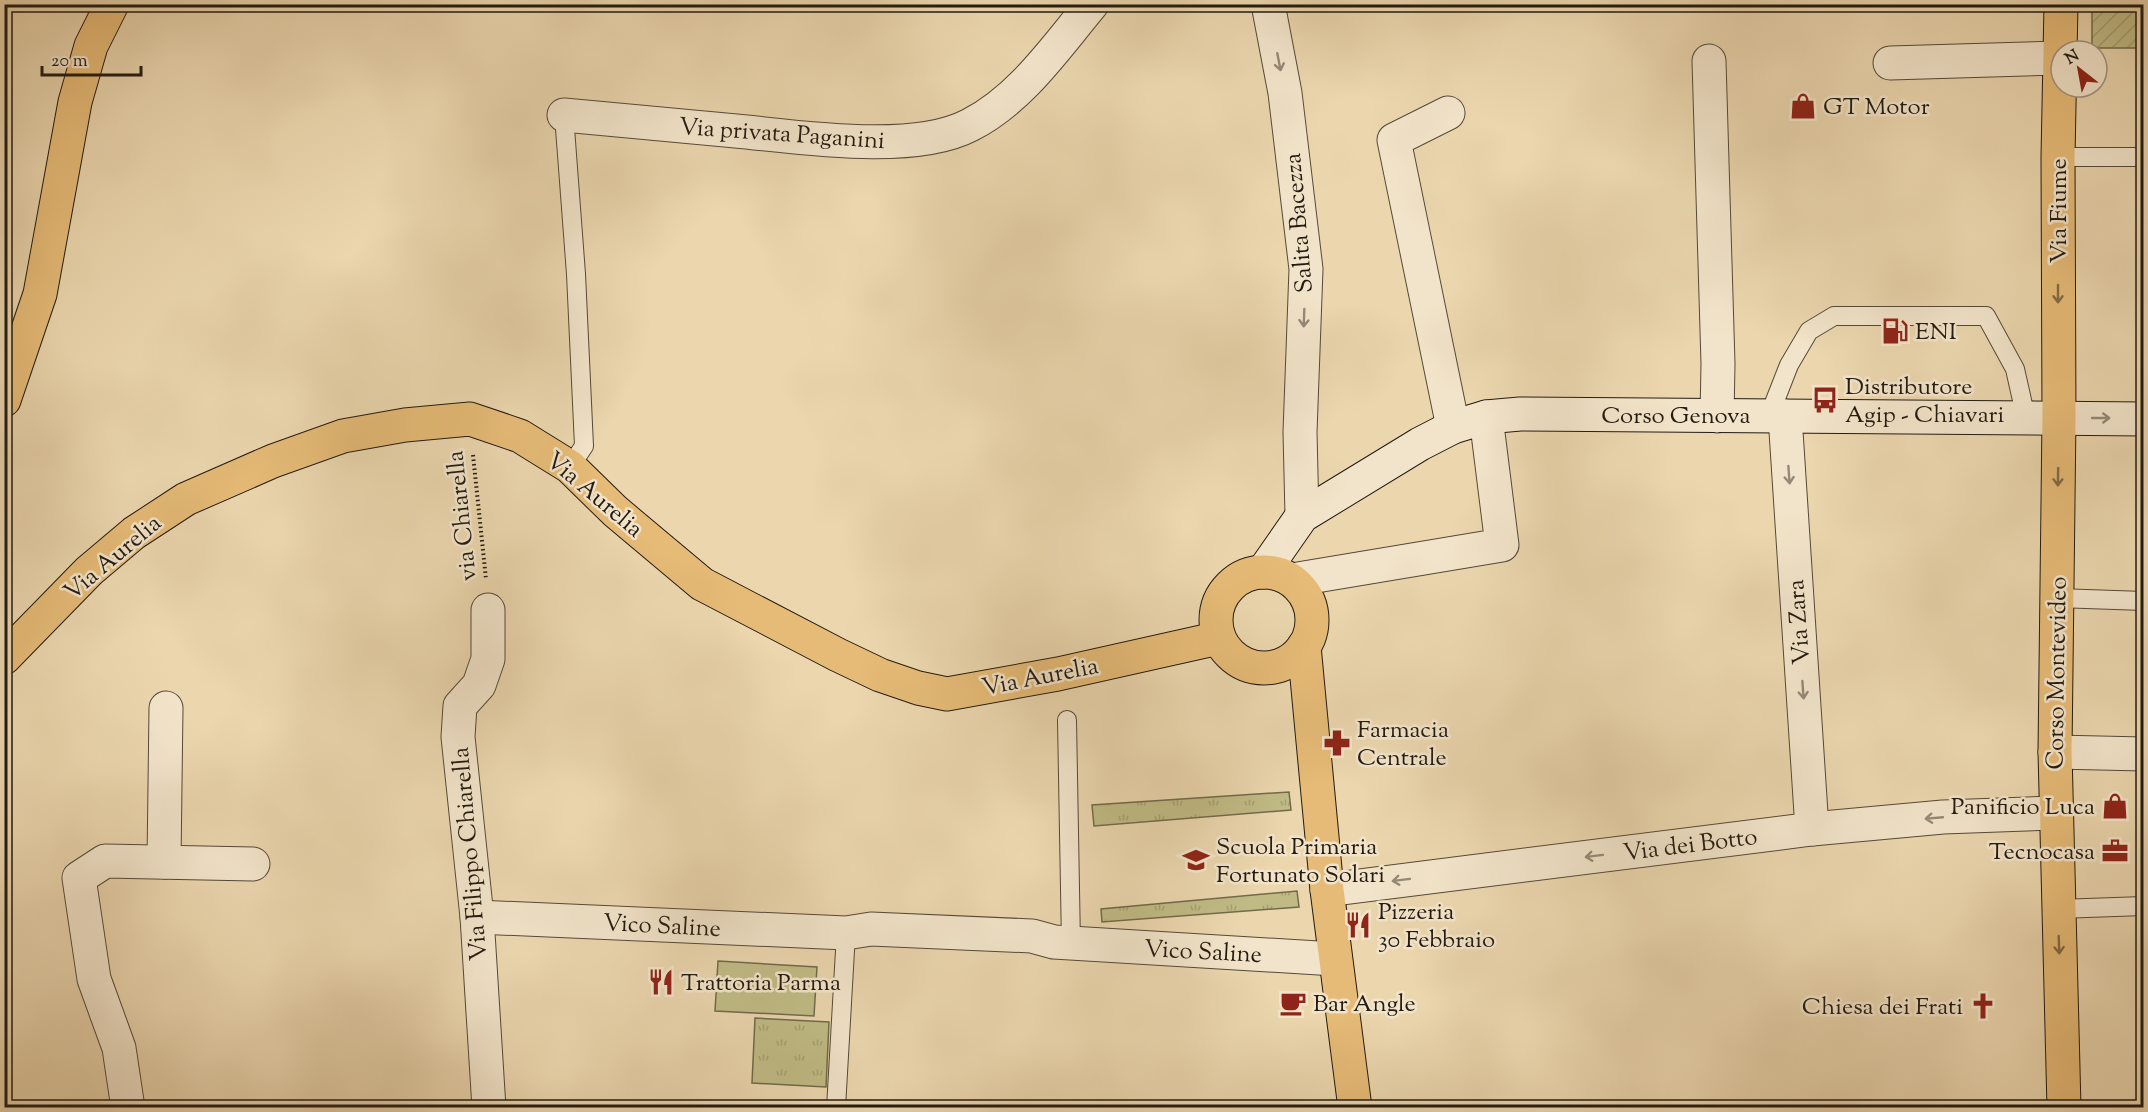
<svg xmlns="http://www.w3.org/2000/svg" width="2148" height="1112" viewBox="0 0 2148 1112" font-family="'Sorts Mill Goudy',serif">
<style>
.park{fill:url(#park-tufts);stroke:#716b4b;stroke-width:1.5}
.garden{fill:url(#garden-furrows);stroke:#716b4b;stroke-width:1.5}
.pitch{fill:#c0bb85;stroke:#716b4b;stroke-width:1.5}
.lines{fill:none;stroke-linecap:round;stroke-linejoin:round}
.lane-casing{stroke:#544a38;stroke-width:20}
.street-casing{stroke:#544a38;stroke-width:35}
.secondary-casing{stroke:#221b11;stroke-width:35}
.primary-casing{stroke:#221b11;stroke-width:35}
.path{stroke:#221b11;stroke-width:4;stroke-dasharray:1.5 3;stroke-linecap:butt}
.lane{stroke:#f2e4ca;stroke-width:18}
.street{stroke:#f2e4ca;stroke-width:33}
.secondary{stroke:#f2e4ca;stroke-width:33}
.primary{stroke:#e6bb77;stroke-width:33}
.oneway{stroke:#948a77}
.oneway2{stroke:#846b44}
.labels{text-anchor:middle;stroke-width:5;stroke-linejoin:round;paint-order:stroke}
.poi-label{font-size:24px;fill:#221b11;stroke:#f2e4ca;text-anchor:start}
.street-label{font-size:24px;fill:#221b11;stroke:#f2e4ca}
</style>
<defs>
<pattern id="park-tufts" width="24" height="20" patternUnits="userSpaceOnUse" patternTransform="scale(1.5)"><rect width="24" height="20" fill="#c0bb85"/><path d="M3 7l-1-3M5 7V3M7 7l1-3M15 17l-1-3M17 17v-4M19 17l1-3" fill="none" stroke="#a5a072"/></pattern>
<pattern id="garden-furrows" width="10" height="10" patternUnits="userSpaceOnUse" patternTransform="scale(1.5)"><rect width="10" height="10" fill="#c0bb85"/><path d="M-1 1l2-2M0 10L10 0M9 11l2-2" fill="none" stroke="#a5a072"/></pattern>
</defs>
<rect width="100%" height="100%" fill="#ebd6ae"/>
<filter id="stains"><feTurbulence type="fractalNoise" baseFrequency=".00333" numOctaves="4"/><feColorMatrix values="0 0 0 0 .2 0 0 0 0 .09 0 0 0 0 .02 0 0 0 .5 -.17"/></filter>
<radialGradient id="worn" r=".72"><stop offset=".6" stop-color="#630" stop-opacity="0"/><stop offset="1" stop-color="#630" stop-opacity=".3"/></radialGradient>
<g class="park">
<polygon points="1289,792 1291,810 1094,826 1092,805"/>
<polygon points="1297,891 1299,907 1102,922 1101,909"/>
<polygon points="755,1018 829,1022 826,1087 752,1083"/>
</g>
<rect class="garden" x="2092" y="5" width="51" height="43"/>
<polygon class="pitch" points="718,961 817,967 814,1016 715,1011"/>
<g class="lines">
<g class="lane-casing">
<g id="lane">
<polyline points="564,115 576,274 584,446 570,467"/>
<polyline points="2058,157 2144,157"/>
<polyline points="1769,416 1789,365 1809,331 1834,316 1986,316 2015,369 2026,418"/>
<polyline points="2057,598 2144,601"/>
<polyline points="1067,720 1071,944"/>
<polyline points="2058,909 2144,906"/>
<polyline points="836,1108 846,933"/>
</g>
</g>
<g class="street-casing">
<g id="street">
<polyline points="1268,4 1285,93 1306,269 1300,432 1302,516"/>
<polyline points="1709,61 1718,364 1717,416"/>
<polyline points="1890,63 2060,58"/>
<polyline points="1448,113 1394,140 1453,427"/>
<path d="M564,115c57,5 115,11 172,16 63,6 177,24 234,-6 51,-26 86,-78 122,-121"/>
<polyline points="1785,416 1812,829"/>
<polyline points="1292,580 1502,545 1486,417"/>
<polyline points="488,610 488,659 479,685 460,706 458,737 477,917 489,1108"/>
<polyline points="2055,752 2144,754"/>
<polyline points="164,862 166,708"/>
<polyline points="1327,890 1812,829 1943,817 2055,813"/>
<polyline points="477,917 846,933 871,929 1032,936 1054,942 1335,959"/>
<polyline points="128,1108 119,1048 94,979 79,878 105,861 253,864"/>
</g>
</g>
<g class="secondary-casing">
<polyline id="secondary" points="1263,572 1302,516 1420,444 1453,427 1486,417 1520,414 2144,419"/>
</g>
<g class="primary-casing">
<g id="primary">
<polyline points="2061,4 2058,157 2059,418 2055,752 2064,1108"/>
<polyline points="4,400 40,294 75,102 91,46 112,4"/>
<circle cx="1264" cy="620" r="48"/>
<polyline points="1304,646 1327,890 1355,1108"/>
<polyline points="4,658 89,571 134,533 186,499 273,461 343,436 405,425 470,419 520,436 570,467 615,511 702,584 838,655 880,675 918,688 947,694 1058,674 1219,638"/>
</g>
</g>
<polyline class="path" points="473,455 486,579"/>
<use href="#lane" class="lane"/>
<use href="#street" class="street"/>
<use href="#secondary" class="secondary"/>
<use href="#primary" class="primary"/>
</g>
<defs><path id="oneway-shaft" d="M-6 0H5M1.5-3L5.5 0L1.5 3" fill="none" stroke-width="1.6" stroke-linecap="round" stroke-linejoin="round" transform="scale(1.5)"/></defs>
<g class="oneway">
<use href="#oneway-shaft" transform="translate(1279 62) rotate(79)"/>
<use href="#oneway-shaft" transform="translate(1304 318) rotate(92)"/>
<use href="#oneway-shaft" transform="translate(2101 418)"/>
<use href="#oneway-shaft" transform="translate(1789 475) rotate(86)"/>
<use href="#oneway-shaft" transform="translate(1803 690) rotate(86)"/>
<use href="#oneway-shaft" transform="translate(1934 818) rotate(175)"/>
<use href="#oneway-shaft" transform="translate(1594 856) rotate(173)"/>
<use href="#oneway-shaft" transform="translate(1401 880) rotate(173)"/>
</g>
<g class="oneway2">
<use href="#oneway-shaft" transform="translate(2058 294) rotate(90)"/>
<use href="#oneway-shaft" transform="translate(2058 477) rotate(91)"/>
<use href="#oneway-shaft" transform="translate(2059 945) rotate(88)"/>
</g>
<defs>
<g id="shop-bare" transform="scale(2.07)"><path d="M-5-2.5h2.3a2.7 3.5 0 0 1 5.4 0H5L5.5 6h-11ZM-1.5-2.5h3a1.5 2.3 0 0 0-3 0Z" fill="#8f2418" stroke="#f2e4ca" stroke-width="2.5" paint-order="stroke"/></g>
<g id="fuel-bare" transform="scale(2.07)"><path d="M-5.5-6h7V0h2V4h1.3V-2.5L3-4.5l.8-.8L6-3V5H2.5V1h-1V6h-7ZM-4.2-4.7v3.2H.2V-4.7Z" fill="#8f2418" stroke="#f2e4ca" stroke-width="2.5" paint-order="stroke"/></g>
<g id="bus-bare" transform="scale(2.07)"><path d="M-5-6H5V4H4V6H2V4H-2V6H-4V4H-5ZM-3.5-4V0h7V-4ZM-3.5 1.2v1.5H-2V1.2ZM2 1.2v1.5H3.5V1.2Z" fill="#8f2418" stroke="#f2e4ca" stroke-width="2.5" paint-order="stroke"/></g>
<g id="pharmacy-bare" transform="scale(2.07)"><path d="M-2-6h4v4h4v4h-4v4h-4v-4h-4v-4h4Z" fill="#8f2418" stroke="#f2e4ca" stroke-width="2.5" paint-order="stroke"/></g>
<g id="office-bare" transform="scale(2.07)"><path d="M-6-3h4V-5.5h4V-3h4V5H-6ZM-1-4.5V-3h2v-1.5ZM-6 0V1H6V0Z" fill="#8f2418" stroke="#f2e4ca" stroke-width="2.5" paint-order="stroke"/></g>
<g id="school-bare" transform="scale(2.07)"><path d="M0-5L7-2L0 1L-7-2ZM-4 1L0 2.5L4 1V4Q0 6-4 4Z" fill="#8f2418" stroke="#f2e4ca" stroke-width="2.5" paint-order="stroke"/></g>
<g id="restaurant-bare" transform="scale(2.07)"><path d="M-5-6h1v4h1v-4h1v4h1v-4h1v5L-1.5 .5V6h-2V.5L-5-1ZM5-6V6H3V1.5H1.5Q1.5-4 5-6Z" fill="#8f2418" stroke="#f2e4ca" stroke-width="2.5" paint-order="stroke"/></g>
<g id="cafe-bare" transform="scale(2.07)"><path d="M-5.5-4.5H6V0H3Q3 3.5 0 3.5H-2.5Q-5.5 3.5-5.5 0ZM3-3.2v2h1.7v-2ZM-6 4.5H4V6H-6Z" fill="#8f2418" stroke="#f2e4ca" stroke-width="2.5" paint-order="stroke"/></g>
<g id="church-bare" transform="scale(2.07)"><path d="M-1.2-6h2.4v3.5h3.3v2.4h-3.3V6h-2.4V-.1h-3.3v-2.4h3.3Z" fill="#8f2418" stroke="#f2e4ca" stroke-width="2.5" paint-order="stroke"/></g>
</defs>
<g fill-rule="evenodd">
<use href="#shop-bare" x="1803" y="106"/>
<use href="#fuel-bare" x="1895" y="331"/>
<use href="#bus-bare" x="1825" y="400"/>
<use href="#pharmacy-bare" x="1337" y="743"/>
<use href="#shop-bare" x="2115" y="806"/>
<use href="#office-bare" x="2115" y="851"/>
<use href="#school-bare" x="1196" y="860"/>
<use href="#restaurant-bare" x="1358" y="925"/>
<use href="#restaurant-bare" x="661" y="982"/>
<use href="#cafe-bare" x="1293" y="1003"/>
<use href="#church-bare" x="1983" y="1006"/>
</g>
<g class="labels">
<g class="poi-label">
<text x="1823" y="114">GT Motor</text>
<text x="1915" y="339">ENI</text>
<text x="1845" y="394">Distributore<tspan x="1845" dy="28">Agip - Chiavari</tspan></text>
<text x="1357" y="737">Farmacia<tspan x="1357" dy="28">Centrale</tspan></text>
<text x="2095" y="814" text-anchor="end">Panificio Luca</text>
<text x="1216" y="854">Scuola Primaria<tspan x="1216" dy="28">Fortunato Solari</tspan></text>
<text x="2095" y="859" text-anchor="end">Tecnocasa</text>
<text x="1378" y="919">Pizzeria<tspan x="1378" dy="28">30 Febbraio</tspan></text>
<text x="681" y="990">Trattoria Parma</text>
<text x="1313" y="1011">Bar Angle</text>
<text x="1963" y="1014" text-anchor="end">Chiesa dei Frati</text>
</g>
<g class="street-label">
<text transform="translate(782 133) rotate(4)" y="8">Via privata Paganini</text>
<text transform="translate(2058 211) rotate(-90)" y="8">Via Fiume</text>
<text transform="translate(1298 223) rotate(-95)" y="8">Salita Bacezza</text>
<text x="1676" y="423">Corso Genova</text>
<text transform="translate(595 494) rotate(40)" y="8">Via Aurelia</text>
<text transform="translate(461 516) rotate(-96)" y="8">via Chiarella</text>
<text transform="translate(112 557) rotate(-40)" y="8">Via Aurelia</text>
<text transform="translate(1798 622) rotate(-94)" y="8">Via Zara</text>
<text transform="translate(2056 673) rotate(-89)" y="8">Corso Montevideo</text>
<text transform="translate(1040 676) rotate(-11)" y="8">Via Aurelia</text>
<text transform="translate(1690 844) rotate(-7)" y="8">Via dei Botto</text>
<text transform="translate(469 854) rotate(-95)" y="8">Via Filippo Chiarella</text>
<text transform="translate(662 925) rotate(3)" y="8">Vico Saline</text>
<text transform="translate(1203 951) rotate(3)" y="8">Vico Saline</text>
</g>
</g>
<rect width="2148" height="1112" fill="none" stroke="#ebd6ae" stroke-width="24"/>
<rect x="6" y="6" width="2136" height="1100" fill="none" stroke="#221b11" stroke-width="3"/>
<rect x="12" y="12" width="2124" height="1088" fill="none" stroke="#221b11" stroke-width="1.5"/>
<g transform="translate(2079 69) rotate(329)"><circle r="28" fill="#f2e4ca" stroke="#9f9480" stroke-width="1.5"/>
<path d="M0-4.5L10 22L0 15L-10 22Z" fill="#8f2418"/>
<text y="-9" font-size="16" font-weight="bold" text-anchor="middle" fill="#221b11">N</text>
</g>
<path d="M42 66v9h99v-9" fill="none" stroke="#221b11" stroke-width="3"/>
<text x="51" y="66" font-size="18" fill="#221b11" stroke="#f2e4ca" stroke-width="4.5" paint-order="stroke">20 m</text>
<rect width="100%" height="100%" filter="url(#stains)"/>
<rect width="100%" height="100%" fill="url(#worn)"/>
</svg>
